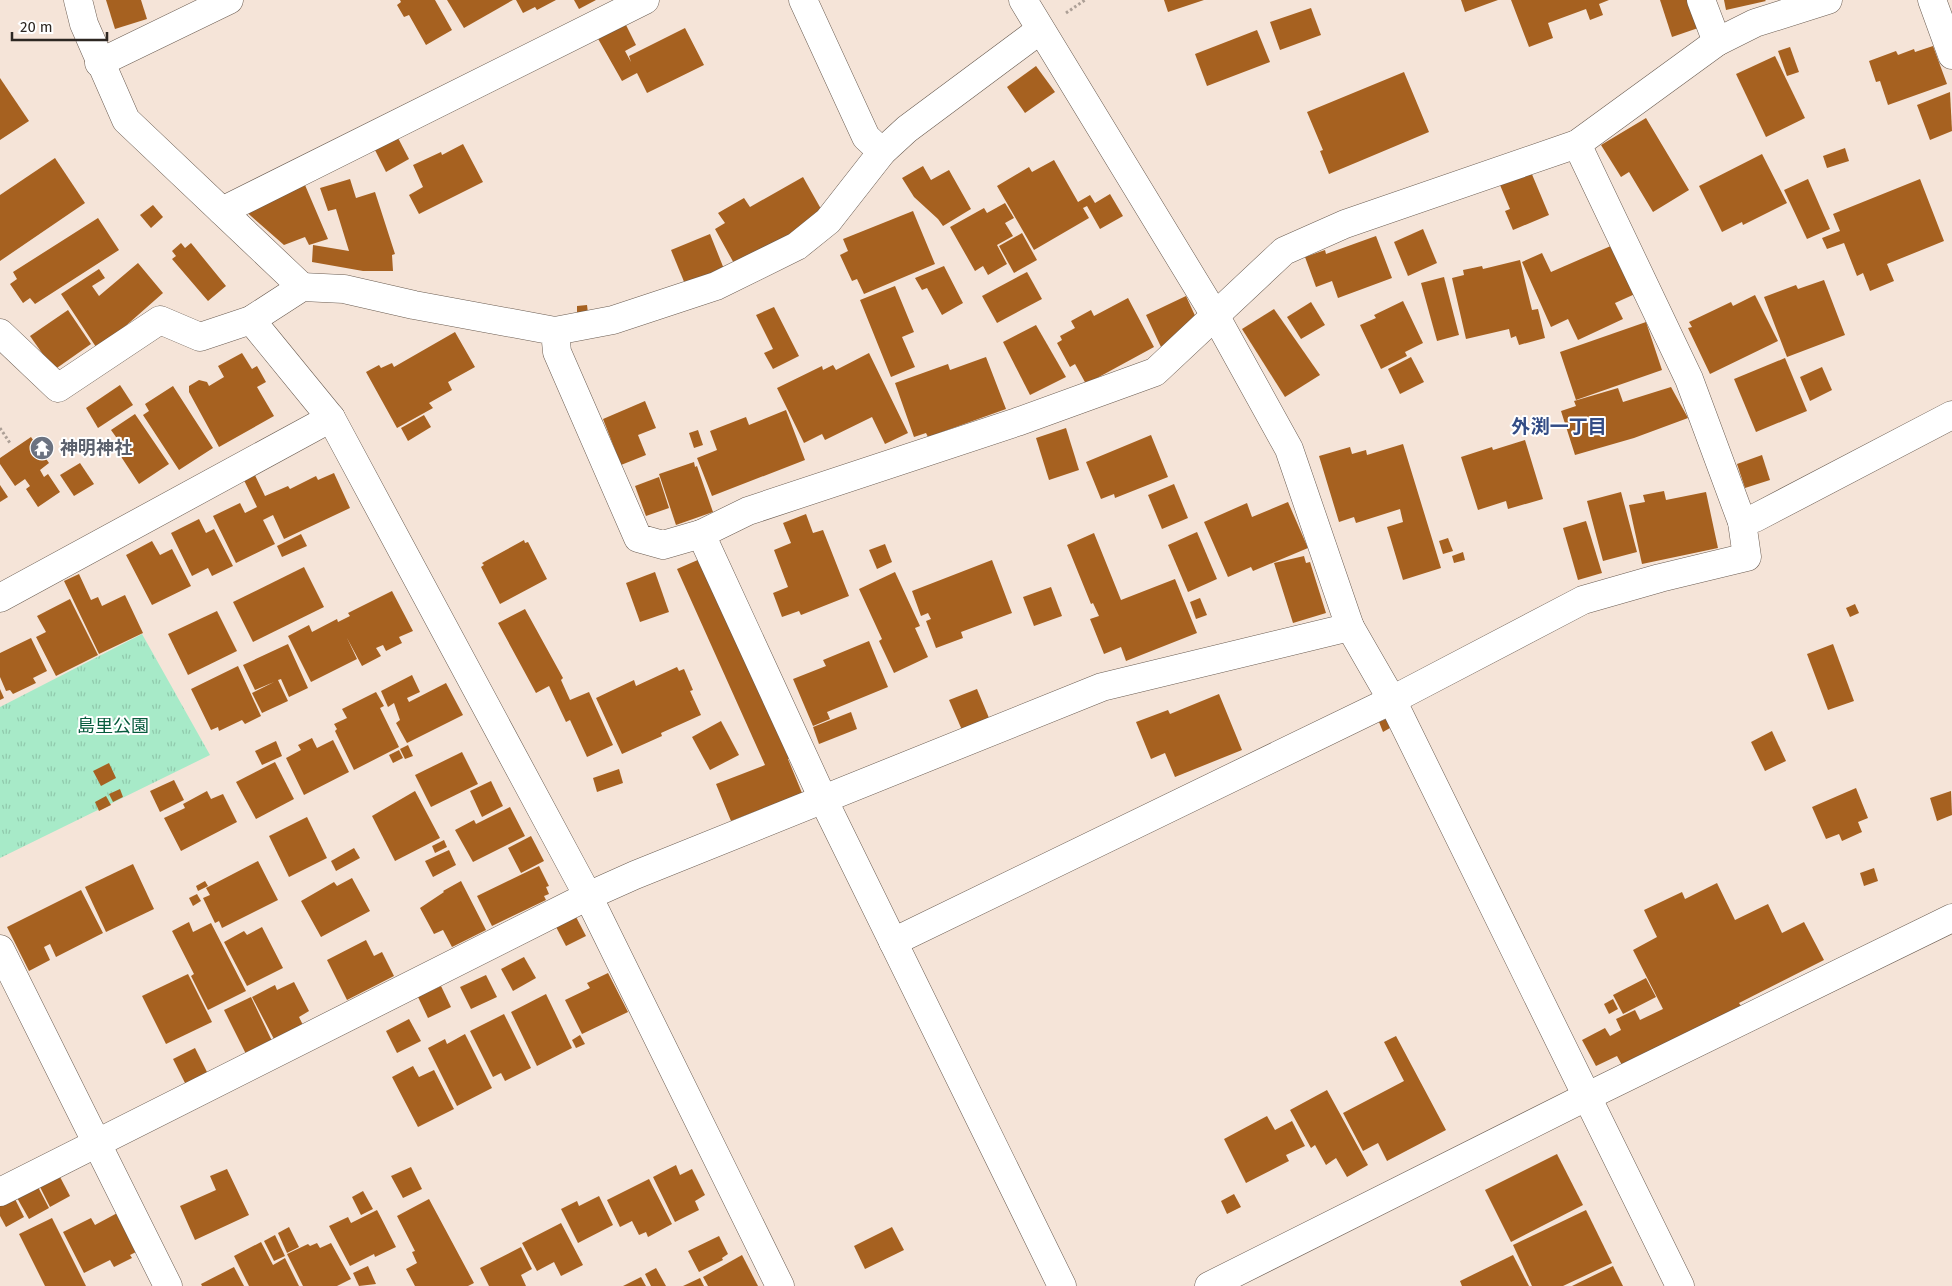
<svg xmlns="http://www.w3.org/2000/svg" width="1952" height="1286" viewBox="0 0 1952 1286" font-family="'Fira Sans','Noto Sans JP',sans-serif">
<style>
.park{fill:url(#park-tufts)}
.building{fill:#a66120}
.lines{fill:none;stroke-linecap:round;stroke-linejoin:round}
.minor-casing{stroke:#6a5c51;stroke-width:29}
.path{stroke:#ac9f96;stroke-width:3;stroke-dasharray:2.5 2.5;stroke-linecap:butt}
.minor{stroke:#fff;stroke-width:28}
.labels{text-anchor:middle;stroke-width:4;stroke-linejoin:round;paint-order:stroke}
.worship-label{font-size:18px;font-weight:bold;fill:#5b616d;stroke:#fff;text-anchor:start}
.park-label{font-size:18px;fill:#075b3d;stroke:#fff}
.neighbourhood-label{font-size:19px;font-weight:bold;fill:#334c85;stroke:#fff}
</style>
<defs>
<pattern id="park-tufts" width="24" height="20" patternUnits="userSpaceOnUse" patternTransform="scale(1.25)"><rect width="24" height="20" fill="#a7eac8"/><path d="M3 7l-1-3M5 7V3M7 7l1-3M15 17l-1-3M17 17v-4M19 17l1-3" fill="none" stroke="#90c9ac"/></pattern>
</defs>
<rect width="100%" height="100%" fill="#f5e4d8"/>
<polygon class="park" points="142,634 210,755 0,858 0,707"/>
<g class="building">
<polygon points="106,0 141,0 147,19 115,29"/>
<polygon points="400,0 435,0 452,30 426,45 409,15 404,17 397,5 401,2"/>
<polygon points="447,0 513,0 464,28"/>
<polygon points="516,0 556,0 537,10 535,7 523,13"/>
<polygon points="574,0 596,0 579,9"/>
<polygon points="1164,0 1204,0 1168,12"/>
<polygon points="1461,0 1498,0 1465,12"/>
<polygon points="1511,0 1609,0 1599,4 1603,15 1590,20 1586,9 1548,23 1553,38 1529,47"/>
<polygon points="1660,0 1696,0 1704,26 1672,37"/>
<polygon points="1724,0 1765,0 1766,1 1726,10"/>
<polygon points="1311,8 1321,35 1280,50 1270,22"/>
<polygon points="625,23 636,45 625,51 631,62 629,56 685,28 704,65 647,93 637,73 622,81 597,37"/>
<polygon points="1257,30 1270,62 1207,86 1195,54"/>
<polygon points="1933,46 1947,84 1888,105 1880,81 1876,82 1869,61 1896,51 1898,55 1914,49 1915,52"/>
<polygon points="1790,47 1799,72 1787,76 1778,51"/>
<polygon points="1775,56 1805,118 1766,137 1736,74"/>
<polygon points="1036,66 1055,92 1025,113 1007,87"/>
<polygon points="1404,72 1429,132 1329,174 1320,151 1323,150 1307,112"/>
<polygon points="0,78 29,121 0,140"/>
<polygon points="1950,92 1952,131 1930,140 1917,105"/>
<polygon points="1646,118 1689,190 1653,212 1629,172 1621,177 1601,145"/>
<polygon points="397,136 409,159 386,172 374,148"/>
<polygon points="463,144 483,182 419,214 409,195 423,187 413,165 441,152 442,155"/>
<polygon points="1845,148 1849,161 1827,168 1823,156"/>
<polygon points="1762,154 1787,203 1743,225 1742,222 1722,232 1699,186"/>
<polygon points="55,158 85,203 0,261 0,195"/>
<polygon points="1054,160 1078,202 1090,195 1095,203 1110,194 1123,216 1100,229 1087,206 1083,208 1089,218 1034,250 997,186 1029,167 1032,172"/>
<polygon points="923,166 931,180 949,170 971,209 943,226 938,219 914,197 902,178"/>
<polygon points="1531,172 1549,215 1513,230 1505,211 1510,209 1500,185"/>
<polygon points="803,177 825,216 736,267 715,229 725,223 718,213 744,198 750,207"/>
<polygon points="302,178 328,239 309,245 305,237 284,245 243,209"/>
<polygon points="350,179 356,198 375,192 395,254 392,255 393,271 363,271 312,262 313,245 349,251 336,209 328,211 320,188"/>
<polygon points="1808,179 1830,229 1807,239 1784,190"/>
<polygon points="1920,179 1944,241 1887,264 1894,281 1870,291 1863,273 1857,276 1844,243 1827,249 1822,238 1840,231 1833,214"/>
<polygon points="1005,203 1014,218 1005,223 1013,236 997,245 1007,264 988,275 983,266 975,271 950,227 984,208 987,213"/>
<polygon points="153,205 163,217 151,228 140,215"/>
<polygon points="913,211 935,264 864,294 857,279 852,281 840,255 848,251 843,239"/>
<polygon points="98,218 119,250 35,304 30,298 23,303 10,284 17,279 13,272"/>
<polygon points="1423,229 1437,263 1408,276 1394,242"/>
<polygon points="1022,233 1037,260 1014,273 999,246"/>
<polygon points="710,234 724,269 685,284 671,250"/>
<polygon points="1376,236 1392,278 1338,298 1332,281 1316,287 1305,257 1325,250 1326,254"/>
<polygon points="181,243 185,248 191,243 226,286 208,301 172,259 176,256 172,251"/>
<polygon points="1613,245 1635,294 1615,303 1623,319 1578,340 1568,319 1551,327 1522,262 1542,253 1551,272"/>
<polygon points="1520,260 1532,310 1538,309 1545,338 1519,345 1516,336 1511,338 1509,329 1466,339 1452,278 1464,275 1463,270 1482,266 1483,269"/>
<polygon points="138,263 163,293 121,330 96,347 61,294 99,269 105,278 92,286 99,296"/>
<polygon points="944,266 963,303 942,315 927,288 922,290 915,278"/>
<polygon points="1027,272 1042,299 997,323 982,296"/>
<polygon points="1444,277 1459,335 1437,341 1421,283"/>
<polygon points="1824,280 1845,335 1787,357 1764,297 1796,285 1798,289"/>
<polygon points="895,286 914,332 902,337 915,367 891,377 860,300"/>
<polygon points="1755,295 1778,341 1710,374 1688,328 1692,327 1689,322 1731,302 1733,306"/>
<polygon points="1186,296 1197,320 1183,327 1187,335 1161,347 1146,315"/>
<polygon points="1128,298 1154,347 1086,384 1075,364 1070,367 1057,343 1062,340 1060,336 1075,328 1071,321 1091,310 1094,316"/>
<polygon points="1403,301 1423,343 1405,352 1407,356 1381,369 1360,325 1376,318 1374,315"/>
<polygon points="1311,302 1325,325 1301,339 1287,317"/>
<polygon points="587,305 588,313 577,314 577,306"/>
<polygon points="774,307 799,356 773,369 764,353 773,349 756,315"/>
<polygon points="1274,309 1320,375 1285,397 1242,329"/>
<polygon points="68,310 91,344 54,370 30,336"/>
<polygon points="1646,322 1662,370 1576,400 1560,352"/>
<polygon points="1036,325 1066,377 1030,395 1003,342"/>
<polygon points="455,332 475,367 448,382 452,390 429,403 433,408 397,428 366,372 379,365 381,368 392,363 394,367"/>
<polygon points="242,353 252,369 257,366 266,382 257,387 274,416 219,447 189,392 189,386 199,380 207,382 209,386 224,377 218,366"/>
<polygon points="869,353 908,433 885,444 872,417 825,440 822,434 804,443 777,388 822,366 823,370 833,365 836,370"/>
<polygon points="986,357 1006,409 928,437 926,433 914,437 895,383 948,364 950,370"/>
<polygon points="1411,357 1424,382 1400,394 1388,369"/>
<polygon points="1785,358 1807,411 1756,432 1734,379"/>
<polygon points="1822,367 1832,390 1810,401 1800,377"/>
<polygon points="120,385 133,405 98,428 86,408"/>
<polygon points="173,386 213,448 179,470 143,415 149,411 145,404"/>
<polygon points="1671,387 1688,418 1634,438 1575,455 1561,411 1576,406 1574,401 1618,388 1623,402"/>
<polygon points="645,401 656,428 638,435 646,455 621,465 603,419"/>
<polygon points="786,410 805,460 712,496 697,458 717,450 710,431 746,417 749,425"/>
<polygon points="135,414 169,464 139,484 120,455 126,451 111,430"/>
<polygon points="424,415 431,427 408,441 401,428"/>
<polygon points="1066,428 1079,470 1049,480 1036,438"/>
<polygon points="698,430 703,445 694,448 689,433"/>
<polygon points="1151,435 1168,477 1115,498 1114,494 1101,499 1086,462"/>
<polygon points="31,437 49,463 40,470 44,477 48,474 60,492 38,507 26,489 30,486 25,479 15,486 0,464 0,458"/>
<polygon points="1525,440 1543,499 1508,509 1506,501 1478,510 1461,457 1492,447 1493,450"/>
<polygon points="1403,444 1441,568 1403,580 1387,527 1403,522 1400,509 1356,523 1354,517 1339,522 1319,456 1350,447 1352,454 1366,450 1367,455"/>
<polygon points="1762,455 1770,480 1745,488 1737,464"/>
<polygon points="694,462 695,467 697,466 713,512 676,525 659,474"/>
<polygon points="80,463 94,484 74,496 60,475"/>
<polygon points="252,469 265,496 288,486 290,489 316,476 318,480 334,473 350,508 284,539 273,515 263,520 275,544 236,563 213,516 240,503 245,513 257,507 241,474"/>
<polygon points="659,477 669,508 646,516 635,486"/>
<polygon points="1174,484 1188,518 1162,529 1148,495"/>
<polygon points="0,485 8,497 0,502"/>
<polygon points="1664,491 1666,500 1706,492 1718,548 1642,564 1629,505 1645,502 1643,495"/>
<polygon points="1621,492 1637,552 1603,561 1587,501"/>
<polygon points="1288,502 1308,548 1253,571 1251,567 1228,577 1204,522 1247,503 1252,517"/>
<polygon points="806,514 813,533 823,530 849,596 801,615 799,611 782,617 773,593 788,587 774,550 791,543 783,523"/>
<polygon points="199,519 206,533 214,529 233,566 212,576 208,568 192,576 171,533"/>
<polygon points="1586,521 1602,573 1578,580 1563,528"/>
<polygon points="1197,532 1217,579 1188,592 1168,545"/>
<polygon points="1094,533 1121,600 1175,579 1197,633 1126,661 1121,647 1104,654 1090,619 1099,616 1093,603 1091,604 1067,545"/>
<polygon points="301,534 307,546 282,557 277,546"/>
<polygon points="1448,538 1453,551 1443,554 1439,541"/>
<polygon points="524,540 525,543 528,542 547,579 500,604 481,567 484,565 482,563"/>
<polygon points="152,541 160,555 172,549 191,586 152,605 126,555"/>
<polygon points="885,544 892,562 877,569 869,550"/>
<polygon points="1463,552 1465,560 1454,563 1452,556"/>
<polygon points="1304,556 1306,563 1310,562 1326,613 1293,623 1274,563"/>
<polygon points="700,559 790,758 788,759 802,793 731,821 716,784 765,765 677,569"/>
<polygon points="992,560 1012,613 961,632 963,638 936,648 926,621 931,619 928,613 921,616 912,591"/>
<polygon points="304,567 324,607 253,642 233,602"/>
<polygon points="655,572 669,612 640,622 626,583"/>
<polygon points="895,572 920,626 915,628 928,657 894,673 879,641 882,639 859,589"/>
<polygon points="79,574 91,600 98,597 102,606 125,595 143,633 99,654 64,581"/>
<polygon points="1051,587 1062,616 1034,626 1023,597"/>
<polygon points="392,591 413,631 399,637 402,643 386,651 383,645 376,648 381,656 362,666 347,638 357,659 311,682 288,636 309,625 312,632 337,619 338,622 350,616 348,613"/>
<polygon points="1200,598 1207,615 1196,619 1190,602"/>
<polygon points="70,599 98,655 56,676 36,637 46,632 37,616"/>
<polygon points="1855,604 1859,613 1850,617 1846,608"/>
<polygon points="525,609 563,678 561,680 570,700 589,692 613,745 587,757 570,720 566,722 549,686 536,693 498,623"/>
<polygon points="217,611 237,651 188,675 168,634"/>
<polygon points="31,638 47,671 33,678 36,683 13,694 10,690 6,691 0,677 0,653"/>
<polygon points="869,641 888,687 827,712 830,719 813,726 793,679 826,666 823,660"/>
<polygon points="288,644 308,688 289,697 281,679 278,680 288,701 262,713 252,693 274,682 255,690 243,665"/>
<polygon points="1833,644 1854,701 1828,710 1807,654"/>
<polygon points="238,666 261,716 245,724 242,720 219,731 218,727 211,730 191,689"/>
<polygon points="677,667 679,671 684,669 693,690 690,691 701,715 661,733 662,736 622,754 596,698 634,680 636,686"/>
<polygon points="412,675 420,692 407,698 409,702 446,683 463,715 407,743 396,723 400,720 394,703 388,707 381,691"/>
<polygon points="0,689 4,698 0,700"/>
<polygon points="977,689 989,718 962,730 949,700"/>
<polygon points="376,692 384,706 380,708 399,747 354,770 335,731 337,729 334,724 347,718 342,709"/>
<polygon points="1219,694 1242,750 1175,777 1165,753 1151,759 1136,722 1168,710 1170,714"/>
<polygon points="851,712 857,729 819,744 813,727"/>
<polygon points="1386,719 1390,728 1383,732 1379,722"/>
<polygon points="721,721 739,755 710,770 692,737"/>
<polygon points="1772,731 1786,761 1765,771 1751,742"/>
<polygon points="312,738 317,748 333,740 349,772 304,795 286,758 301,750 298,745"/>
<polygon points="276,741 282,756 262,765 255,751"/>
<polygon points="408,745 413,756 405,759 400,749"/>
<polygon points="399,750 403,758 393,763 389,755"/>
<polygon points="462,752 478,784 431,807 415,775"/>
<polygon points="275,762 294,799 256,819 236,782"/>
<polygon points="109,763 116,778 101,786 93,771"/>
<polygon points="619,769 623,783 597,792 593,778"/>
<polygon points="174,780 184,800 160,812 150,791"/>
<polygon points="491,781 503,806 482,817 470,791"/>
<polygon points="1856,788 1868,818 1858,822 1862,832 1842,841 1839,834 1826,839 1812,807"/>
<polygon points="120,789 123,797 113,802 109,794"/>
<polygon points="207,791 211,799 223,794 237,822 181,851 164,818 185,808 183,804"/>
<polygon points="415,791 440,838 395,861 372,816"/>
<polygon points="1951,791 1952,815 1937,821 1930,798"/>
<polygon points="106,796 111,805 99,811 95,802"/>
<polygon points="510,807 525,836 473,862 455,830 474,820 476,824"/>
<polygon points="307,817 327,858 289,877 269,836"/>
<polygon points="531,836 544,861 521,873 508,848"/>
<polygon points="444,840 447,847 435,853 432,846"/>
<polygon points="354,848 360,858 336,871 331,861"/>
<polygon points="449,850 456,865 433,877 425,861"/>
<polygon points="258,861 278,900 222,928 219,921 215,923 203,898 210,895 206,888"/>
<polygon points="133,864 154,909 106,932 85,887"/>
<polygon points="539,866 549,886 546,887 549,894 544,896 546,900 492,926 477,896"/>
<polygon points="1874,868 1878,881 1864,886 1860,873"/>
<polygon points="352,878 370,911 321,937 301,901 334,882 337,886"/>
<polygon points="205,881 208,886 198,891 196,886"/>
<polygon points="461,881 486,930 452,947 443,930 434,934 420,908 444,892 443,891"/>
<polygon points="1717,883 1735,920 1768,904 1782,933 1804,922 1824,960 1739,1003 1741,1006 1622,1065 1617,1056 1596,1066 1582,1040 1605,1028 1610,1036 1621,1030 1616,1019 1635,1010 1640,1020 1663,1009 1633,950 1657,937 1644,910 1682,892 1685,899"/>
<polygon points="81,890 103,933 56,957 50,944 44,947 50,960 29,971 7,927"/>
<polygon points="197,894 201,901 193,906 189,898"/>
<polygon points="575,915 586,936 566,946 555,925"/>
<polygon points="189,922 193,932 211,923 246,991 208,1010 191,976 194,974 172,931"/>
<polygon points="262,927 283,968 247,986 224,942 244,931 247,935"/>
<polygon points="366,940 374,956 382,952 394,976 347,1000 327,960"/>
<polygon points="524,957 536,978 513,991 501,969"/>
<polygon points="608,973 628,1012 582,1034 565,1000 590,988 587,983"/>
<polygon points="188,974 212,1022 166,1044 142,996"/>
<polygon points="486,975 497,997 471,1009 460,987"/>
<polygon points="1646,978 1656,997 1623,1014 1613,995"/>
<polygon points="294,982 309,1011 299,1017 304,1027 275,1041 252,997 275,985 277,990"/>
<polygon points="441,986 451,1007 428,1018 418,997"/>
<polygon points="546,994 572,1048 537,1066 511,1012"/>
<polygon points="251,997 273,1043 247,1056 224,1010"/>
<polygon points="1613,999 1618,1009 1609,1014 1604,1004"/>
<polygon points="504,1014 531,1068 505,1081 501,1073 493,1077 470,1031"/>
<polygon points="409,1019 421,1041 397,1053 386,1031"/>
<polygon points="465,1034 492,1088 457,1106 428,1048 445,1039 447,1044"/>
<polygon points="580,1035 585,1044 576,1048 572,1040"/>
<polygon points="1396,1036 1446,1130 1387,1161 1378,1143 1363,1151 1343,1113 1404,1081 1384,1042"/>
<polygon points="195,1048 209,1076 187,1087 173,1059"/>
<polygon points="413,1066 419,1077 434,1070 454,1109 418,1127 392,1077"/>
<polygon points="1327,1090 1368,1165 1347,1177 1336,1158 1326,1165 1315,1145 1311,1148 1290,1110"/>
<polygon points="1267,1116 1275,1130 1292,1121 1305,1146 1286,1155 1289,1161 1246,1183 1224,1139"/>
<polygon points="1557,1154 1583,1205 1511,1242 1485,1190"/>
<polygon points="676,1165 680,1175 692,1169 705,1195 695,1201 699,1210 675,1222 653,1177"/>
<polygon points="411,1167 422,1189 403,1198 391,1176"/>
<polygon points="227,1169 249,1215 195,1240 180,1206 216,1190 210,1176"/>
<polygon points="59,1175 70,1196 50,1207 39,1185"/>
<polygon points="649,1179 672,1224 648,1237 646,1232 639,1235 632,1221 620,1227 607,1200"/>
<polygon points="37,1185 49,1208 29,1219 16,1196"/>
<polygon points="363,1191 373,1209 361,1215 352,1197"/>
<polygon points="1234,1194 1241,1207 1227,1214 1221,1201"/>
<polygon points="599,1196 613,1225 578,1243 561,1209 577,1201 579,1206"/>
<polygon points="14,1197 24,1217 6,1227 0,1216 0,1204"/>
<polygon points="429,1199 474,1283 468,1286 415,1286 406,1269 417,1263 412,1252 415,1251 397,1216"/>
<polygon points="377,1210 396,1247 375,1257 374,1254 350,1266 329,1226 348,1217 351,1223"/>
<polygon points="1586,1210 1612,1263 1563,1286 1532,1286 1513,1245"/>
<polygon points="121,1211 140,1250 130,1255 132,1258 114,1267 110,1260 84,1273 63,1232 91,1218 95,1225"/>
<polygon points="52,1218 86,1286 45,1286 19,1234"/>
<polygon points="561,1223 583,1265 561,1276 554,1262 537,1271 522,1243"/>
<polygon points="289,1227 299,1247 287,1253 278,1233"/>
<polygon points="892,1227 904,1250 865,1269 854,1246"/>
<polygon points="275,1235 285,1256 274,1261 264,1241"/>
<polygon points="719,1236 728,1254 722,1258 723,1260 699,1272 688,1251"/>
<polygon points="261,1242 273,1265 285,1258 299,1286 249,1286 234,1256"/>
<polygon points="317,1243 320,1248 331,1243 351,1279 337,1286 303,1286 287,1254 308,1244 310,1246"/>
<polygon points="521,1247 532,1269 521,1275 526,1286 489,1286 480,1268"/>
<polygon points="742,1255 758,1286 708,1286 703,1277"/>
<polygon points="1513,1255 1529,1286 1462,1286 1460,1281"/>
<polygon points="368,1266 376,1284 359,1286 353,1273"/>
<polygon points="1613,1266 1623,1286 1572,1286"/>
<polygon points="234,1267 244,1286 202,1286 201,1284"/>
<polygon points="656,1268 666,1286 651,1286 645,1274"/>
<polygon points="641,1277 646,1286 623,1286"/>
<polygon points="700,1278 704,1286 683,1286"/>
</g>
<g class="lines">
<g class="minor-casing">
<g id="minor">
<polyline points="78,0 84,24 126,120 302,287"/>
<polyline points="803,0 866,137 882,152"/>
<polyline points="1023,0 1216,317 1289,449 1350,627 1392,700 1680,1286"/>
<polyline points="1701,0 1717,42"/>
<polyline points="1932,0 1952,55"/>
<polyline points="99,63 229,0"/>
<polyline points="222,211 645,0"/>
<polyline points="251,320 331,418 588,896 780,1286"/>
<polyline points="555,331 613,320 716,286 797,246 828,221 882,152 907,129 1040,30"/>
<polyline points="0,333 58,388 160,320 200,337 251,320 302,287 344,289 414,305 555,331 557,352 638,538 663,545 701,534 748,511 1017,422 1155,372 1284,251 1345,224 1577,144 1717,42 1755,23 1828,0"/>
<polyline points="1742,522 1755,518 1952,415"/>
<polyline points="701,534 823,799 1062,1286"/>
<polyline points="0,598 331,418"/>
<polyline points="893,942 1392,700 1583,600 1660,578 1747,557 1742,522 1689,379 1577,144"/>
<polyline points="0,949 168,1286"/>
<polyline points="0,1192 588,896 635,875 1102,687 1350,627"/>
<polyline points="1209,1286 1586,1097 1952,918"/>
</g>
</g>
<g class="path">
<polyline points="1066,13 1085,0"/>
<polyline points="0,428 10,443"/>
</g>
<use href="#minor" class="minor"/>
</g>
<defs>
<g id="temple-disc" transform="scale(1.25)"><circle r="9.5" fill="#6b7280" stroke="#fff"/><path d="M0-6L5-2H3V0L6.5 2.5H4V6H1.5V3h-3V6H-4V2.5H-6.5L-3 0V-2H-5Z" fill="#fff"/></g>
</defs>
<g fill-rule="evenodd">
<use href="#temple-disc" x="42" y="448"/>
</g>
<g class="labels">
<g class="worship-label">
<text x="60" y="454">神明神社</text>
</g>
<g class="park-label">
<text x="113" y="732">島里公園</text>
</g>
<g class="neighbourhood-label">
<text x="1559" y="433">外渕一丁目</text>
</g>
</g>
<path d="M12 32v8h95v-8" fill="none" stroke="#2d2722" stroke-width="2.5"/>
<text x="20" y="32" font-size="15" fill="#2d2722" stroke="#ffffff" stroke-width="4" paint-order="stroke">20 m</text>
</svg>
